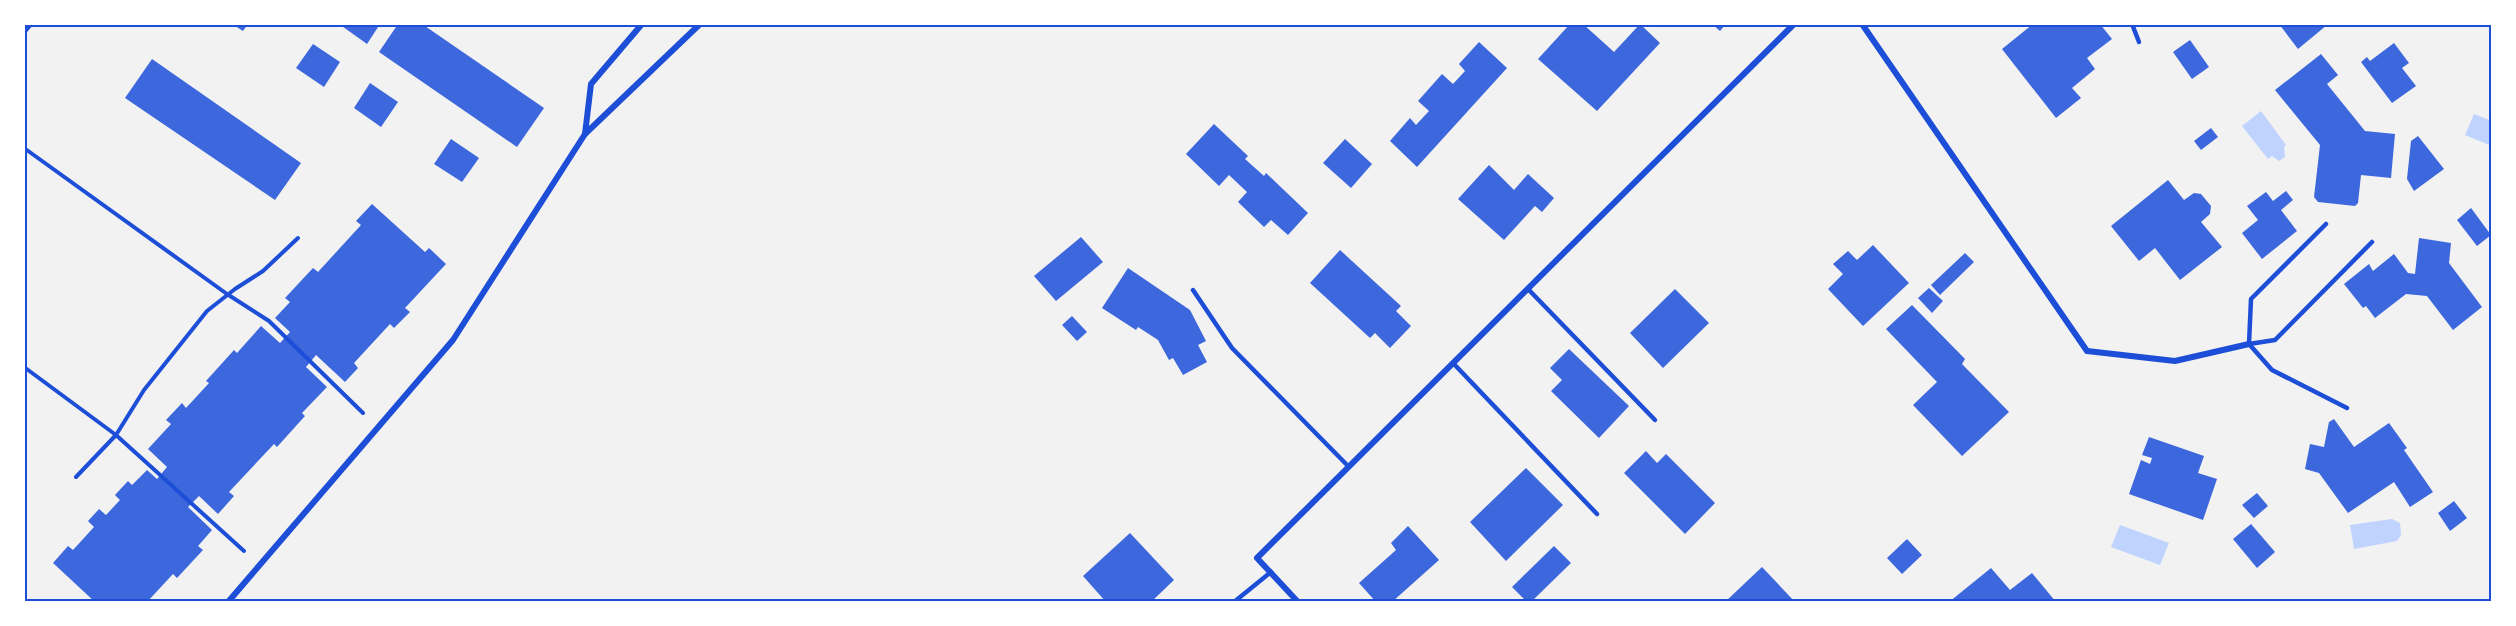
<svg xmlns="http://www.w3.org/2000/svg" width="2516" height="626" viewBox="0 0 2516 626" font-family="'Sofia Sans Condensed',sans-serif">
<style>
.water{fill:#bfd3fe}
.building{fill:#3d67dc}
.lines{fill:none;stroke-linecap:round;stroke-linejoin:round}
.path{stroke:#1d4ed8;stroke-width:4}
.service{stroke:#1d4ed8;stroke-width:4.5}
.minor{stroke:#1d4ed8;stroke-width:6}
.neatline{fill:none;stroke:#1d4ed8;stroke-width:2}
</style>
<rect width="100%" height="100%" fill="#f2f2f2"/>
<g class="water">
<polygon points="2261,111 2286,145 2284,147 2285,157 2279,161 2272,156 2268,159 2242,126"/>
<polygon points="2474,114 2492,121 2492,146 2465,135"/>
<polygon points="2392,519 2400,523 2401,535 2397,541 2354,549 2350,525"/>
<polygon points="2120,525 2169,543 2160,565 2111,547"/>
</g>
<g class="building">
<polygon points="232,24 248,24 243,31"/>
<polygon points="339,24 380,24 367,44"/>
<polygon points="398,24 422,24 544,108 517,147 379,52"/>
<polygon points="1570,24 1583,24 1614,52 1640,24 1660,43 1597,111 1538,59"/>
<polygon points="1712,24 1726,24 1720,31"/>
<polygon points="2033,24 2100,24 2112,39 2087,58 2095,69 2072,88 2081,98 2056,118 2002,49"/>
<polygon points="2279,24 2326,24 2327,25 2298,49"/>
<polygon points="2190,40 2209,67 2192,79 2173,52"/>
<polygon points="1479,42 1507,68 1417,167 1390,141 1410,118 1416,125 1429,111 1418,101 1442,74 1453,84 1465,71 1459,64"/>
<polygon points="2394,43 2409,63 2402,68 2416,86 2392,103 2361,62 2367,57 2370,61"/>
<polygon points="313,44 340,62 324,87 296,68"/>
<polygon points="2321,54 2338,75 2327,84 2365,131 2395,134 2391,178 2361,175 2358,203 2355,206 2318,202 2314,197 2320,145 2275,90"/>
<polygon points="152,59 301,163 275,200 125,98"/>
<polygon points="370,83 398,102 381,127 354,108"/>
<polygon points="1214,124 1248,156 1245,159 1264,176 1266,173 1308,213 1288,235 1271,220 1264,227 1238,202 1247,192 1229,175 1219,186 1186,154"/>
<polygon points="2211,128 2218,137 2201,150 2194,141"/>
<polygon points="2418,136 2444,169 2414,191 2407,179 2411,141"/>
<polygon points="451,139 479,158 462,182 434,164"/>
<polygon points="1345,139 1372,164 1351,188 1323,163"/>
<polygon points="1489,165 1514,190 1528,174 1554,198 1542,212 1535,206 1504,240 1458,199"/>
<polygon points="2168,180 2184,200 2194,193 2201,194 2211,206 2210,214 2201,222 2222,247 2180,280 2155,248 2139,261 2111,226"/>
<polygon points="2286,191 2293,200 2281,210 2297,231 2262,259 2242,233 2258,220 2247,206 2266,192 2273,201"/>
<polygon points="372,204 425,252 429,248 446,264 405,308 410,312 394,328 390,324 354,363 358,368 345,382 316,355 306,367 327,387 302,413 305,416 277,447 274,444 229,492 234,496 218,514 199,496 188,507 212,530 198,546 203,550 177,578 173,574 147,602 95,602 53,563 68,546 73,550 94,527 88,521 99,509 106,515 120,500 115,495 128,481 132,485 147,470 157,479 167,467 148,449 171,424 166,420 182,403 186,408 209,383 206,381 234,350 237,353 261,326 280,343 290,332 275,318 290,302 285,298 313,268 318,272 361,225 356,221"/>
<polygon points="2471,208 2491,235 2477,246 2457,220"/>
<polygon points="1081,237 1103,262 1056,301 1034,276"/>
<polygon points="2419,238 2451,243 2449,263 2482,307 2453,330 2427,296 2406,294 2375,318 2366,306 2363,308 2344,284 2369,264 2373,271 2394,254 2408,273 2415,274"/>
<polygon points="1873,245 1909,283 1863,326 1828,289 1843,274 1833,264 1848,251 1857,260"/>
<polygon points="1340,250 1401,306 1396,311 1411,326 1390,348 1375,333 1370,338 1310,283"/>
<polygon points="1965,253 1974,262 1940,295 1931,285"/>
<polygon points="1128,268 1190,310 1206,341 1198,345 1207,362 1183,375 1173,358 1169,360 1158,340 1138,327 1136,330 1102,308"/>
<polygon points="1929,288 1943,301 1932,313 1918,298"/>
<polygon points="1675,289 1709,323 1663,368 1630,333"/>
<polygon points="1912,305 1965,359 1962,364 2009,412 1962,456 1913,405 1937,382 1886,329"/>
<polygon points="1072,316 1087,332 1077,341 1062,325"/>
<polygon points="1569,349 1629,406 1599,438 1551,391 1562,380 1550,368"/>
<polygon points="2334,419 2354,447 2389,423 2407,448 2404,450 2433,492 2410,507 2394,482 2348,513 2319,473 2305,469 2310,444 2324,447 2329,422"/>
<polygon points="2149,437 2204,456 2198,473 2217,479 2203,520 2129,494 2141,460 2150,464 2152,458 2142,455"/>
<polygon points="1646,451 1657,463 1666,454 1715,503 1685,534 1624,473"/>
<polygon points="1526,468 1563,505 1506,561 1470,522"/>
<polygon points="2257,493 2268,506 2254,518 2242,505"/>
<polygon points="2454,501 2467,518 2450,531 2438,513"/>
<polygon points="2251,524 2275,552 2257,568 2233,539"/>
<polygon points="1408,526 1439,560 1392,602 1376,602 1359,583 1396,550 1391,543"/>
<polygon points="1130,533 1174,580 1151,602 1106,602 1083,576"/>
<polygon points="1907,539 1922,555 1902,574 1887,558"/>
<polygon points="1554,546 1571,563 1531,602 1527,602 1512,587"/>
<polygon points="1762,567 1795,602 1725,602"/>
<polygon points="1991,568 2010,590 2032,573 2056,602 1949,602"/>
</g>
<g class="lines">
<g class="path">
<polyline points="24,148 227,294 269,321 363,413"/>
<polyline points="24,367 116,435 244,551"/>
<polyline points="76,477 116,435 144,390 207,311 235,289 263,271 298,238"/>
</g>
<g class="service">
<polyline points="2132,24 2139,42"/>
<polyline points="2326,224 2251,299 2249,344 2272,370 2347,408"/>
<polyline points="1528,289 1655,420"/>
<polyline points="1193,290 1232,348 1349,467"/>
<polyline points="2249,344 2275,340 2372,242"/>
<polyline points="1453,363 1597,514"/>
<polyline points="1234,602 1271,572"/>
</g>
<g class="minor">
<polyline points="1862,24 2087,351 2175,361 2249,344"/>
<polyline points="24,31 30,24"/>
<polyline points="585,134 591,84 642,24"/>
<polyline points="228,602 453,340 585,134 700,24"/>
<polyline points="1298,602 1257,558 1794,24"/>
</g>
</g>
<rect width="2516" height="626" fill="none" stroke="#ffffff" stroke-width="51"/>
<rect x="26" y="26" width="2464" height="574" class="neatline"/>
</svg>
